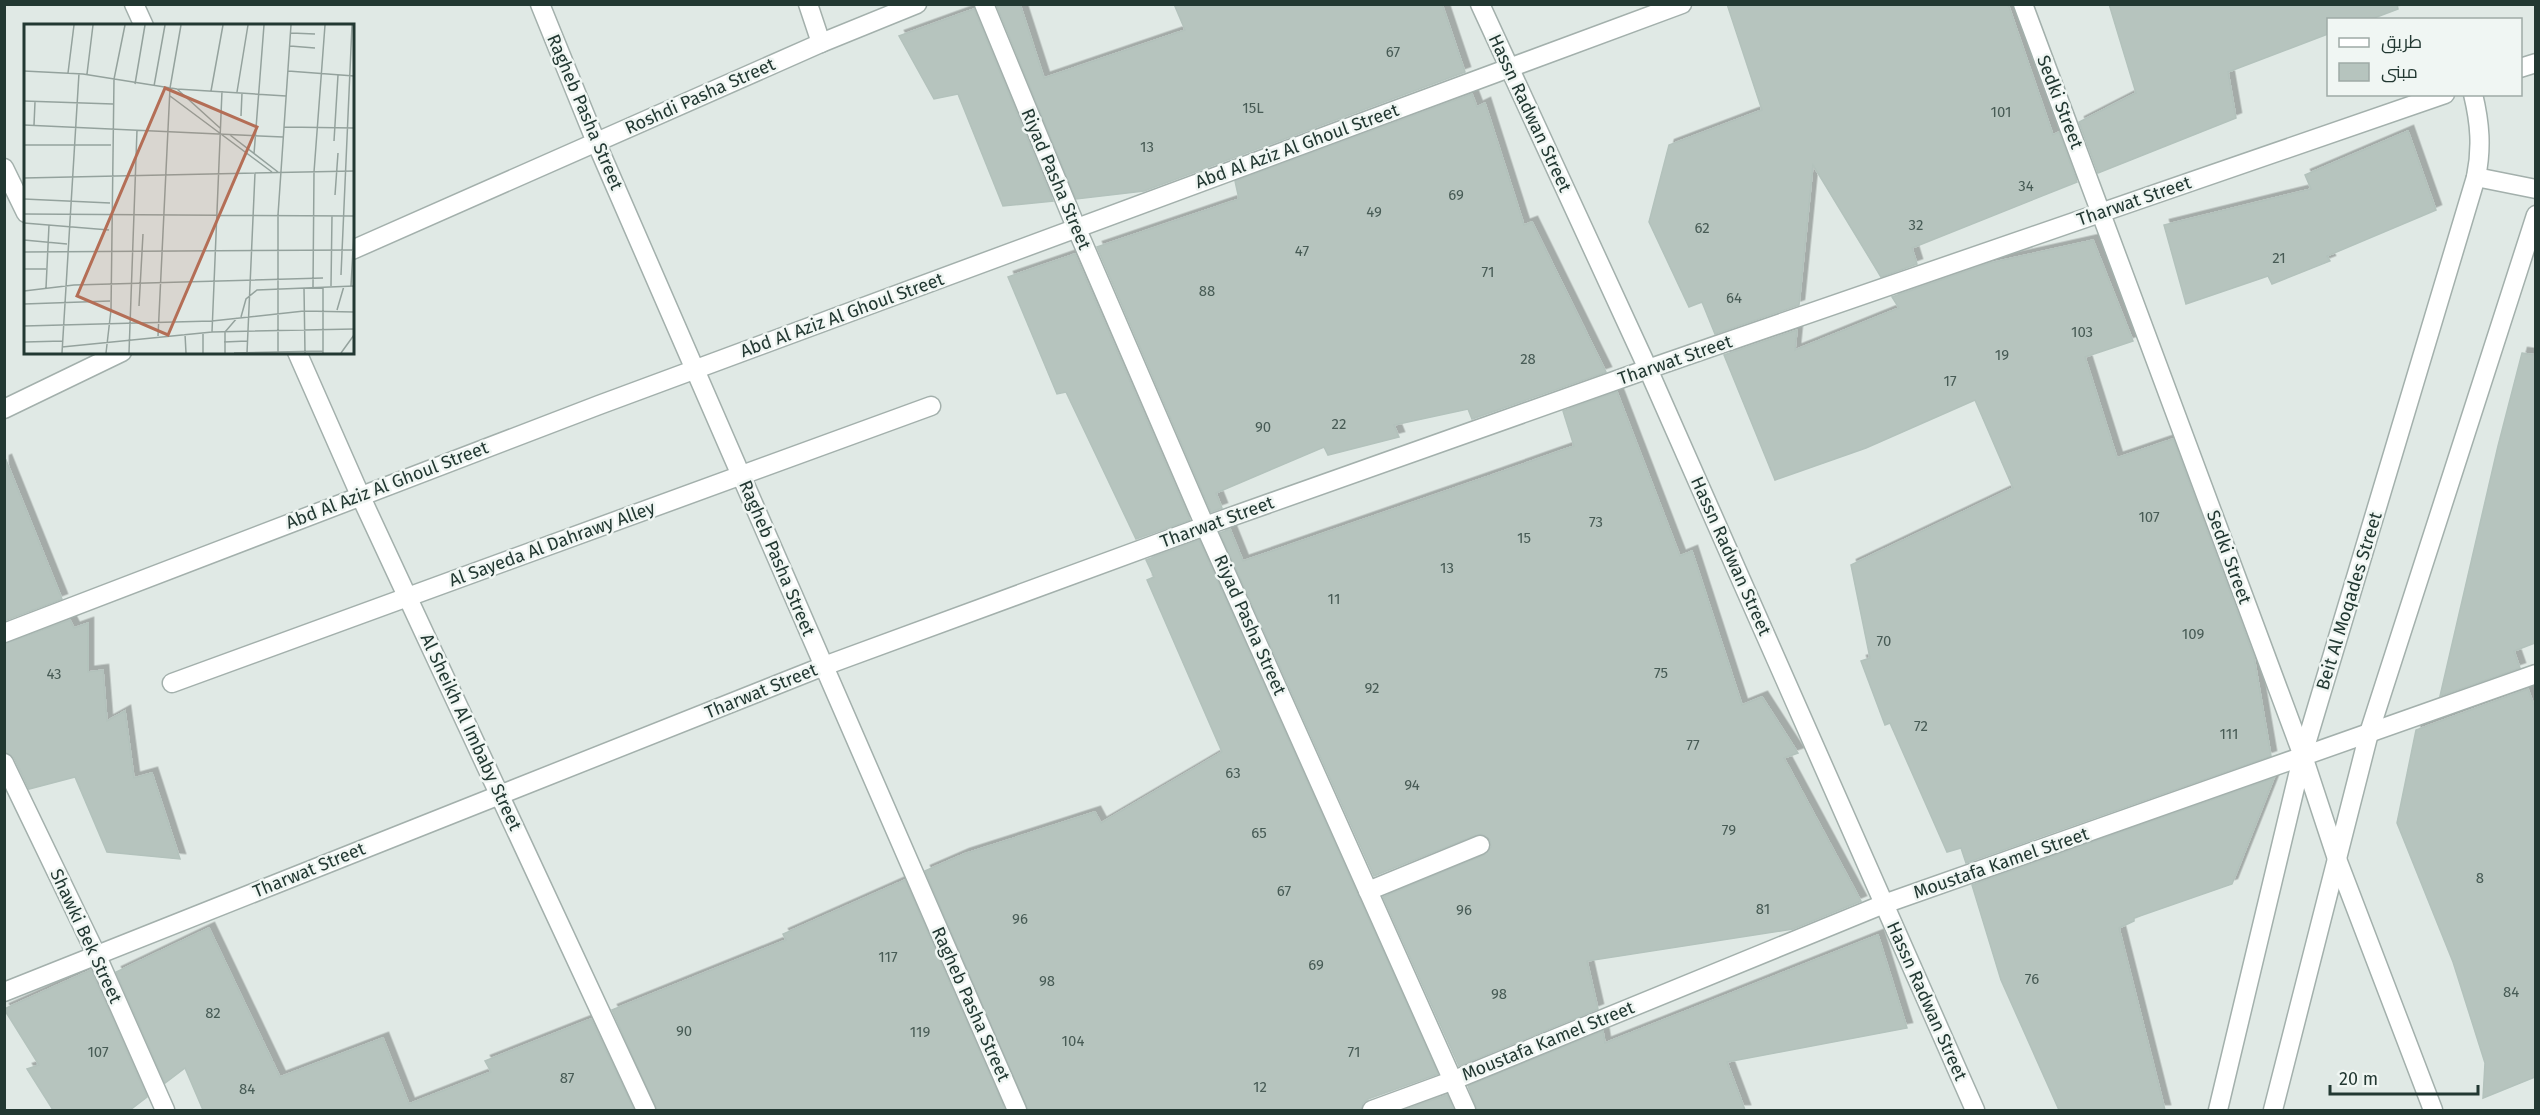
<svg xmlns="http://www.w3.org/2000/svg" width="2540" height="1115" viewBox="0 0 2540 1115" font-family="'Fira Sans',Cairo,sans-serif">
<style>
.building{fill:#b6c4be;stroke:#b3c2bc;stroke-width:1.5;filter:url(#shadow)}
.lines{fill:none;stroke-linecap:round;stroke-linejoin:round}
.minor-casing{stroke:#a3b0ac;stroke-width:21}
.tertiary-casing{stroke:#a3b0ac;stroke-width:21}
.minor{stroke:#fff;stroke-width:18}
.tertiary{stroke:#fff;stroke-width:18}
.labels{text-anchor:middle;stroke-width:5;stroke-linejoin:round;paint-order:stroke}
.number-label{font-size:15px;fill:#475b55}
.street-label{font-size:18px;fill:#223832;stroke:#f0f6f3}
.inset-road{fill:none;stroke:#94a29d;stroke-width:1.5}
.view{fill:#b46e56;fill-opacity:0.15;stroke:#b46e56;stroke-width:3}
.inset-edge{fill:none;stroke:#223832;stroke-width:3}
</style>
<defs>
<filter id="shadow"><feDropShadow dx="5.5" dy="-5.5" stdDeviation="0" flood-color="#0004"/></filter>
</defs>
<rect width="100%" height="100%" fill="#e0e9e5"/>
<g class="building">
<polygon points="996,4 1020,4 1044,78 1185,30 1174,4 1442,4 1465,72 1144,191 1076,199"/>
<polygon points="1727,4 2008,4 2053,135 2059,132 2077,182 1912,248 1917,264 1881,277 1813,165 1799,305 1715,334 1702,302 1689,307 1649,222 1669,145 1762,110"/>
<polygon points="2109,4 2397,4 2398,9 2369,20 2328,20 2328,34 2228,72 2236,118 2098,173 2079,122 2136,93"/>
<polygon points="974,9 1053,201 1003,206 958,94 934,99 899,36"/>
<polygon points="1472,94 1477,107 1485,103 1524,225 1532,222 1606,372 1475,418 1472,419 1468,409 1394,425 1399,437 1328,455 1324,447 1216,493 1222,508 1211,512 1097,247 1239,199 1235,181"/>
<polygon points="2408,131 2436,210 2327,256 2330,261 2272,284 2268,276 2186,304 2164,225 2311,189 2305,175"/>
<polygon points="2093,240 2133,341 2085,357 2117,458 2173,439 2254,657 2271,756 1966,863 1961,848 1947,852 1890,723 1885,725 1861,661 1870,658 1851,565 2013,488 1975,400 1866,448 1775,480 1724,355 1797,330 1795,350 1899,308 1892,297 1990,263"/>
<polygon points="1075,254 1190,520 1136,539 1066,392 1057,394 1008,277"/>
<polygon points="2522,353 2535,355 2535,643 2514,651 2520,668 2440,696 2498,446"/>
<polygon points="1617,392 1680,556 1692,551 1742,705 1762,697 1798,753 1784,758 1861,901 1793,929 1587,961 1598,1009 1459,1066 1383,897 1484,855 1491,847 1490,840 1482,834 1476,835 1374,876 1220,533 1230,529 1243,561 1492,475 1574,446 1563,411"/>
<polygon points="6,460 62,599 4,621 4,461"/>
<polygon points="1199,540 1438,1074 1368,1099 1363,1103 1361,1110 1028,1110 925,871 964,854 1095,812 1101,823 1222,752 1147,580 1154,577 1146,560"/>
<polygon points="70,620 74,628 88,623 88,672 103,670 107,721 125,711 134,778 152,773 180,859 107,852 75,777 29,789 14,758 4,752 4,644"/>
<polygon points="2528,689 2535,708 2535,1077 2483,1098 2485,1063 2453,962 2397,823 2416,730"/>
<polygon points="2274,778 2232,884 2134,918 2134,921 2119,928 2165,1110 2059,1110 2001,980 1972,885"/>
<polygon points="905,880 1005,1110 657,1110 612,1010 786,940 783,934"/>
<polygon points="209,928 280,1077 383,1038 409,1104 491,1072 485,1061 591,1019 634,1110 203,1110 185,1068 165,1083 116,972"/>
<polygon points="1878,935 1907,1028 1727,1062 1745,1110 1477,1110 1468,1086 1603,1031 1605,1043"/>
<polygon points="91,970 147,1097 130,1110 53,1110 27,1069 39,1065 4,1009"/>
<polygon points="1447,1095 1454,1110 1403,1110"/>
</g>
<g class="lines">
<g class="minor-casing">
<g id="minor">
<polyline points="134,4 144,26"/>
<polyline points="540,4 596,142 1017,1110"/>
<polyline points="808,4 821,43"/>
<polyline points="984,4 1076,227 1205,526 1466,1110"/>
<polyline points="2023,4 2303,756 2337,859 2433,1110"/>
<polyline points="2520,68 2536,63"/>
<polyline points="4,168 26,213"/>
<polyline points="2476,177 2536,189"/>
<polyline points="352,250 821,43 917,4"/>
<polyline points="297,352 360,495 646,1110"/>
<polyline points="4,409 122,352"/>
<polyline points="4,633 599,405 1682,4"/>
<polyline points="172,683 931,406"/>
<polyline points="4,763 96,954 165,1110"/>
<polyline points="1368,891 1480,845"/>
<polyline points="4,992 824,666 1205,526 1648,369 2445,94"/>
<polyline points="1372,1110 1454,1080 1884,904 2536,674"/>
<path d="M2218,1110l85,-356 173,-577c6,-29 4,-54 -3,-83"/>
<polyline points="2273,1110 2369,733 2536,215"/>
</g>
</g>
<g class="tertiary-casing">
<polyline id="tertiary" points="1480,4 1648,369 1975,1110"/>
</g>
<use href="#minor" class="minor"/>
<use href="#tertiary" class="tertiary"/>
</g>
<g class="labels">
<g class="number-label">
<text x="1393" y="57">67</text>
<text x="1253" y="113">15L</text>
<text x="2001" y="117">101</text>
<text x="1147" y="152">13</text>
<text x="2026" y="191">34</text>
<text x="1456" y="200">69</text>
<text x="1374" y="217">49</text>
<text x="1916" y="230">32</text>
<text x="1702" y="233">62</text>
<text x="1302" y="256">47</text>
<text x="2279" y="263">21</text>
<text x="1488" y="277">71</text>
<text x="1207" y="296">88</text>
<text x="1734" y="303">64</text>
<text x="2082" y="337">103</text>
<text x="2002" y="360">19</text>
<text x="1528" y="364">28</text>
<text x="1950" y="386">17</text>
<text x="1339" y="429">22</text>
<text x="1263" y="432">90</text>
<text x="2149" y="522">107</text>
<text x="1596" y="527">73</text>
<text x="1524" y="543">15</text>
<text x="1447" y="573">13</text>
<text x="1334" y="604">11</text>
<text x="2193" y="639">109</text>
<text x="1884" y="646">70</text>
<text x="1661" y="678">75</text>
<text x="54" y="679">43</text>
<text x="1372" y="693">92</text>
<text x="1921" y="731">72</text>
<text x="2229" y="739">111</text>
<text x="1693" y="750">77</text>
<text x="1233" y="778">63</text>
<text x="1412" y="790">94</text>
<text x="1729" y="835">79</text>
<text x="1259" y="838">65</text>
<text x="2480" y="883">8</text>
<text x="1284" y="896">67</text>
<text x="1763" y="914">81</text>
<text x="1464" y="915">96</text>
<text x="1020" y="924">96</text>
<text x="888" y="962">117</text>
<text x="1316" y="970">69</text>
<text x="2032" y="984">76</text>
<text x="1047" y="986">98</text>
<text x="2511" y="997">84</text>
<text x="1499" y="999">98</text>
<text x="213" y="1018">82</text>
<text x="684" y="1036">90</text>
<text x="920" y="1037">119</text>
<text x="1073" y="1046">104</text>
<text x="98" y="1057">107</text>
<text x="1354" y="1057">71</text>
<text x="567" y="1083">87</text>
<text x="1260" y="1092">12</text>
<text x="247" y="1094">84</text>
</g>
<g class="street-label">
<text transform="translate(700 96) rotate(-24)" y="6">Roshdi Pasha Street</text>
<text transform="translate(2060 102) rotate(69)" y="6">Sedki Street</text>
<text transform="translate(585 112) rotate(67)" y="6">Ragheb Pasha Street</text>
<text transform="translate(1530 113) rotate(65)" y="6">Hassn Radwan Street</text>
<text transform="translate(1297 146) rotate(-20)" y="6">Abd Al Aziz Al Ghoul Street</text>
<text transform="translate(1056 179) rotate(67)" y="6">Riyad Pasha Street</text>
<text transform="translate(2134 201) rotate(-19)" y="6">Tharwat Street</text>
<text transform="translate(842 315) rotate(-20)" y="6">Abd Al Aziz Al Ghoul Street</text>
<text transform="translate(1675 360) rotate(-19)" y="6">Tharwat Street</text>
<text transform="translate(387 485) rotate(-21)" y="6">Abd Al Aziz Al Ghoul Street</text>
<text transform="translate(1217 522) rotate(-20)" y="6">Tharwat Street</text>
<text transform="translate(552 544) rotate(-20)" y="6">Al Sayeda Al Dahrawy Alley</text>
<text transform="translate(1731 556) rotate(66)" y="6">Hassn Radwan Street</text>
<text transform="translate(2229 557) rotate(70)" y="6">Sedki Street</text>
<text transform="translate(777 558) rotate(67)" y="6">Ragheb Pasha Street</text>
<text transform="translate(2349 601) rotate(-73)" y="6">Beit Al Moqades Street</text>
<text transform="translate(1250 625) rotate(66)" y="6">Riyad Pasha Street</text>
<text transform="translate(761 691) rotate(-22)" y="6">Tharwat Street</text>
<text transform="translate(471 732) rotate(65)" y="6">Al Sheikh Al Imbaby Street</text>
<text transform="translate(2001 863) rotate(-19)" y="6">Moustafa Kamel Street</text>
<text transform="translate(309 870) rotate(-22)" y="6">Tharwat Street</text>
<text transform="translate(86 936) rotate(65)" y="6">Shawki Bek Street</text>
<text transform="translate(1927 1001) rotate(66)" y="6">Hassn Radwan Street</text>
<text transform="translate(971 1004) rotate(66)" y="6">Ragheb Pasha Street</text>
<text transform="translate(1548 1041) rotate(-22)" y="6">Moustafa Kamel Street</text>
</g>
</g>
<g transform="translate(24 24)">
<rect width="330" height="330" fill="#e0e9e5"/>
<path class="inset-road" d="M267,9l24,1M266,22l25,2M0,47l59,3 94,15 109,7M264,47l66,5M44,49l6,-48M63,50l6,-49M111,60l10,-59M130,62l11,-61M153,65l43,39M187,67l12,-66M213,68l11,-67M146,72l102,76M0,77l89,3M217,92l1,-23M0,101l259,12M10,101l1,-23M260,103l70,1M206,111l48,37M310,117l4,-66M0,121h87M230,130l10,-129M0,154l330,-7M311,171l3,-42M0,175l86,4M0,190l330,2M0,199l85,7M0,216l43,4M0,228l330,-2M0,245h22M317,251l11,-250M307,262l1,-70M327,262l3,-55M289,263l1,-115 11,-147M299,263v66M22,264l3,-63M280,264l1,65M0,267l50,-6 249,-7M0,280l86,-3M115,282l4,-72M313,286l7,-24M217,293l5,-18 11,-9 97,-4M0,302l188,-5 92,-10 50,1M188,308l10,-241M179,309v20M161,310l1,19M134,312l12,-248 11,-63M1,318l38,-1M200,318l23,-1M38,323l150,-15 142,-3M38,329l17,-280M82,329l5,-43 3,-231 11,-54M105,329l8,-223M201,329v-21l12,-14M210,329l89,-2M223,329l8,-180M254,329v-138l13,-190M317,329l13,-18"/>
<path class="view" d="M141,64l92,39 -89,208 -91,-39z"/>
<rect width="330" height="330" class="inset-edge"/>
</g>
<rect width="2540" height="1115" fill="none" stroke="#223832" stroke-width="12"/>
<rect x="2327" y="18" width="195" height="78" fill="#f0f6f3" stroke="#9eaaa6" stroke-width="1.5"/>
<rect x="2339" y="38" width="30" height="9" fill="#ffffff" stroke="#9eaaa6" stroke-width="1.5"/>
<text x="2381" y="48" font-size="18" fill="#223832">طريق</text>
<rect x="2339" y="63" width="30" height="18" fill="#b6c4be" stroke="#9eaaa6" stroke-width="1.5"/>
<text x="2381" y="78" font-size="18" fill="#223832">مبنى</text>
<path d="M2330 1085v9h148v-9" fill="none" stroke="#223832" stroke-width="3"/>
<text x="2339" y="1085" font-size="18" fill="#223832" stroke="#f0f6f3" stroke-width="4.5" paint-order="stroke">20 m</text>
</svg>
